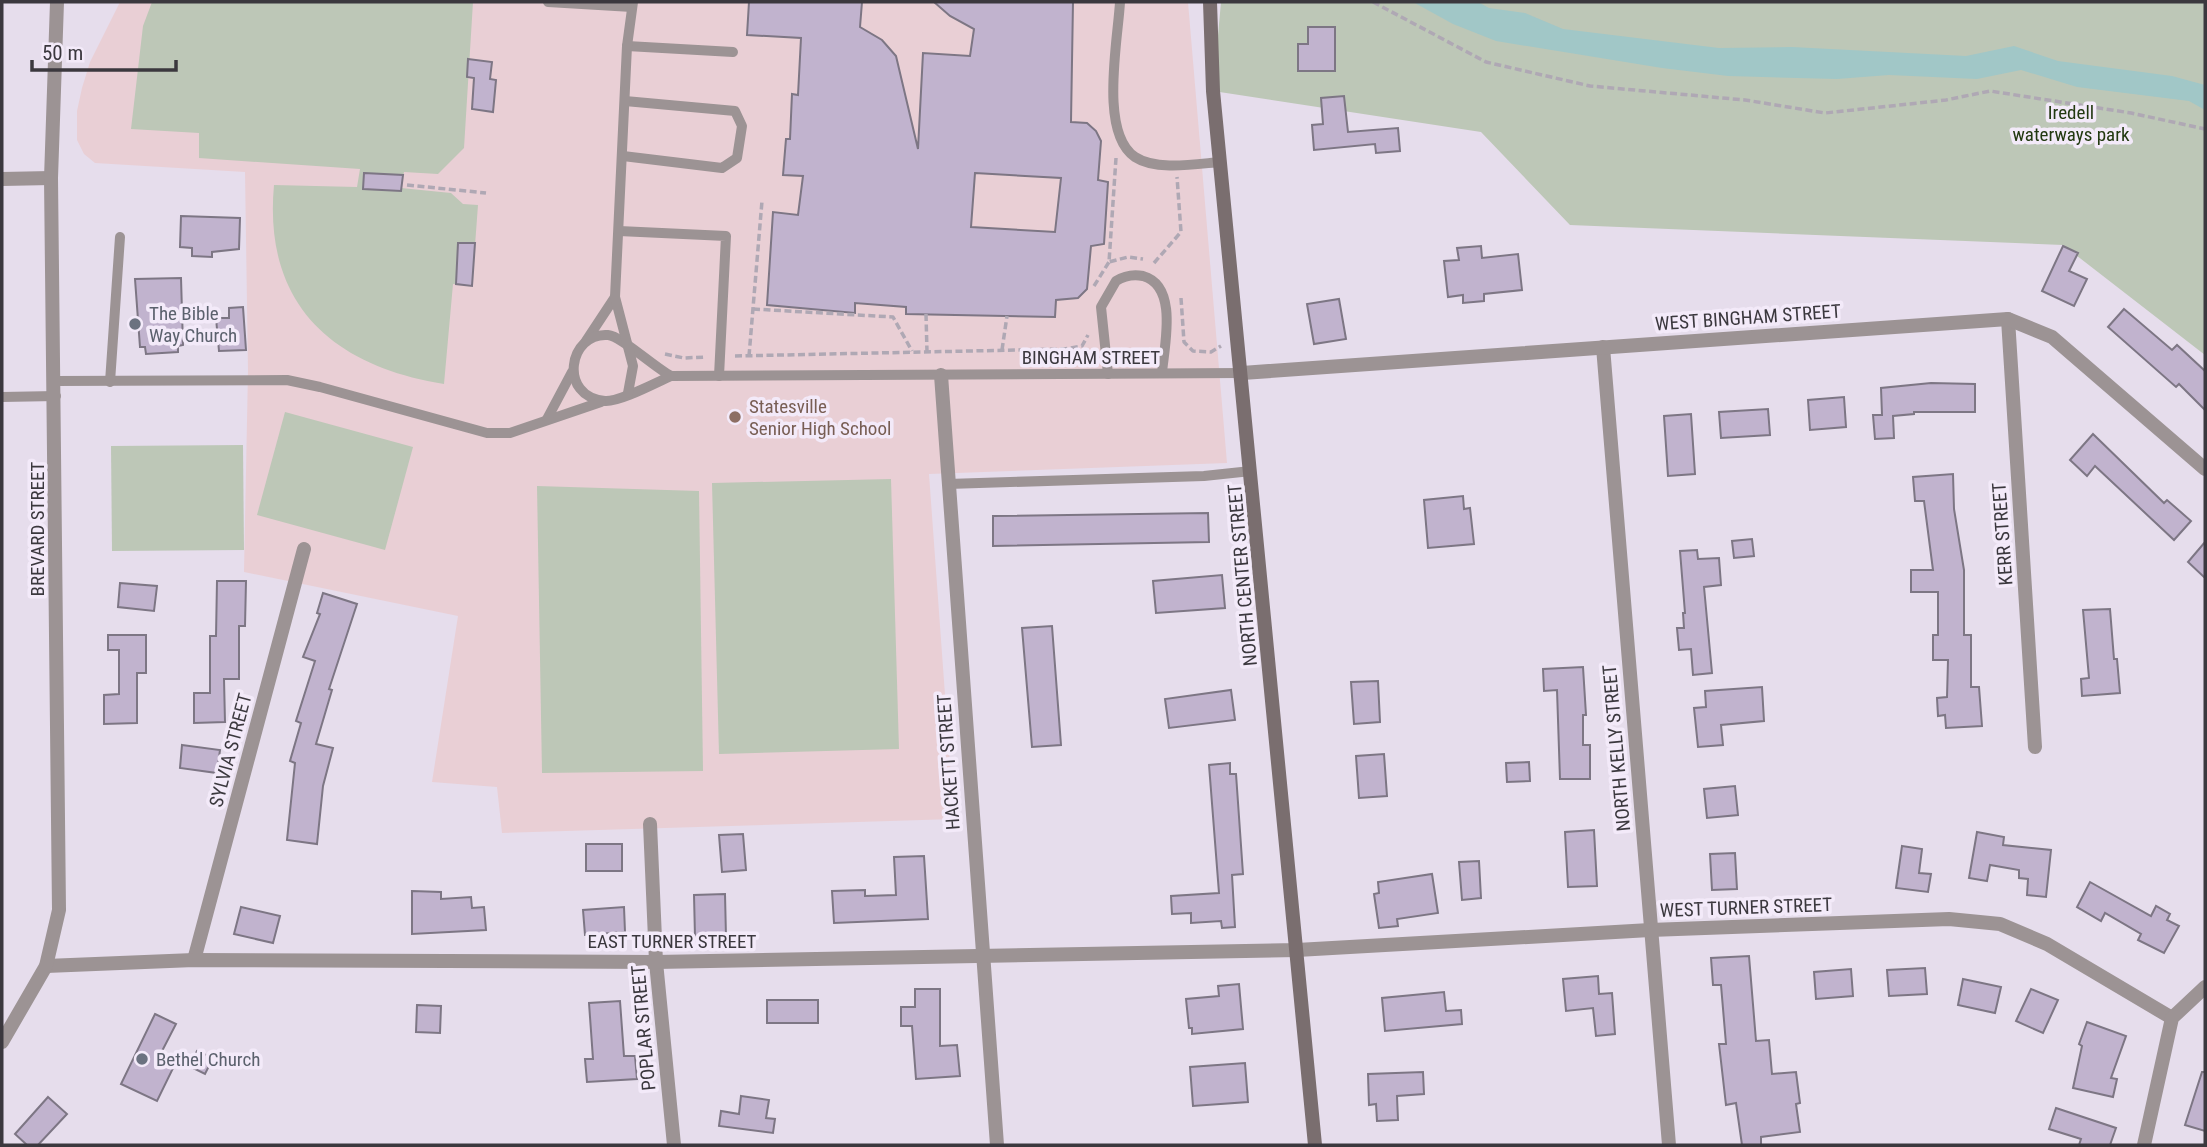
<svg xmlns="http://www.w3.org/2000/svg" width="2207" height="1147" viewBox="0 0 2207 1147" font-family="'Roboto Condensed',sans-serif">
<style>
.education{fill:#e9cfd5}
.green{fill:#bdc7b7}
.water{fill:#a1c7c7}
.building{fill:#c1b3ce;stroke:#7d7684;stroke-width:2;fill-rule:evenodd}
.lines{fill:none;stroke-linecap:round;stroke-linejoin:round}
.path{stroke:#afa8b4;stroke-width:3.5;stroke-dasharray:7 3.5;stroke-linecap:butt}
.service{stroke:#9c9394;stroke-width:10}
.minor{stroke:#9c9394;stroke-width:14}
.tertiary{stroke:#9c9394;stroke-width:14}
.secondary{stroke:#7a6e6f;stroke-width:14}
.worship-dot{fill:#6b7280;stroke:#f3eaf9;stroke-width:2.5}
.education-dot{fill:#8d6e63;stroke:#f3eaf9;stroke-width:2.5}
.labels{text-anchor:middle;stroke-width:7;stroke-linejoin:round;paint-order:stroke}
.park-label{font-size:19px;fill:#223910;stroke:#f3eaf9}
.worship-label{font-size:19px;fill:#5b616d;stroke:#f3eaf9;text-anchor:start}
.street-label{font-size:19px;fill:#3b383e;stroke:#f3eaf9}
.education-label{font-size:19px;fill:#785e54;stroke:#f3eaf9;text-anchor:start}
</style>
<rect width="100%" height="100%" fill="#e6ddec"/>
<polygon class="education" points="120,2 1188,2 1227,463 929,474 954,819 502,833 497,787 432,782 458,616 244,572 248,371 245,172 95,163 84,154 77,140 77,111 82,88 90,62"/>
<g class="green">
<path d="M152,2h321l-9,146 -26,26 -34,-2 -3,16 50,5 12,11 15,1 -6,81 -19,-2 -9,100c-112,-18 -181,-80 -170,-199l83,2 3,-18 -161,-11v-25l-68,-4 12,-103z"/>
<polygon points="1221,2 2205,2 2205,355 2063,245 1570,225 1481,132 1213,91"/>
<polygon points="285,412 413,447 385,550 257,515"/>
<polygon points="243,445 244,550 112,551 111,446"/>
<polygon points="891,479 899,749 719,754 712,483"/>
<polygon points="537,486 699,491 703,771 542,773"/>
</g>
<polygon class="water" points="1413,2 1478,2 1489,8 1525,13 1563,29 1719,48 1792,47 1966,56 2014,46 2058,61 2172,76 2205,85 2205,110 2189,101 2077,87 2021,70 1977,79 1889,75 1837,79 1728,76 1662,68 1496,41 1453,24"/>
<g class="building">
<path d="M749,2h113l-2,25 22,13 14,16 22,93 5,-96 47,3 4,-27 -24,-13 -16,-14h139l-2,120 16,1 9,8 5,10 -3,39 10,2 -4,62 -13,2 -4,43 -9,9 -22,2 -1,17 -149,-3v-7l-51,-4v10l-88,-8 6,-93 25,3 5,-39 -20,-1 3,-36h4l2,-45 6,1 3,-57 -54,-3zM975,173l86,5 -6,54 -84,-5z"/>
<polygon points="1308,27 1335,27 1335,71 1298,71 1298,44 1308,44"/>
<polygon points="468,59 492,62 490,79 496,80 493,112 472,109 474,78 467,77"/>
<polygon points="1344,96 1348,132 1398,128 1400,151 1376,153 1375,144 1314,150 1312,125 1323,124 1321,98"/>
<polygon points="364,173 403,175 401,191 363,189"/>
<polygon points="181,216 240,218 239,249 212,252 212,257 192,256 192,248 180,247"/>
<polygon points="458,243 475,243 472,286 456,284"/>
<polygon points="1481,246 1482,258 1518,254 1522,290 1484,294 1484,301 1463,303 1463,295 1448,297 1444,261 1459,260 1457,248"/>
<polygon points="2063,246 2078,253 2069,271 2087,279 2074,306 2042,291"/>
<polygon points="181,278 183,345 178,346 178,352 146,354 145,347 140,347 135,279"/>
<polygon points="1339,299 1346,339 1314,344 1307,304"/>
<polygon points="243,307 246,350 219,351 216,318 229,318 229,308"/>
<polygon points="2124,309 2172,350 2177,345 2205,371 2205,410 2179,384 2176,387 2108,327"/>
<polygon points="1931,383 1975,384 1975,412 1914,412 1914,414 1893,416 1894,438 1875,439 1873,415 1882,415 1881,388"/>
<polygon points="1844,397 1846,427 1810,430 1808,400"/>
<polygon points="1768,409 1770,435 1721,438 1719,412"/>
<polygon points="1691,414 1695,474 1668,476 1664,416"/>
<polygon points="2093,434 2164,503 2167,500 2191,521 2174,540 2095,466 2087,476 2070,460"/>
<polygon points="1953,474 1954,509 1964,570 1964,635 1971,635 1971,687 1979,687 1982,726 1946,728 1945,715 1938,716 1937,698 1947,697 1948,660 1933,660 1933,635 1938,635 1938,592 1911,592 1911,570 1933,570 1924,501 1915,501 1913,477"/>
<polygon points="1463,496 1464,509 1470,508 1474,544 1428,548 1424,500"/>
<polygon points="1208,513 1209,542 993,546 993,516"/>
<polygon points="1752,539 1754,556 1734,558 1732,541"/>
<polygon points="2205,542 2205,578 2188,562"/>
<polygon points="1697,550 1698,559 1719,558 1721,585 1704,587 1712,673 1693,675 1691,649 1679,650 1677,628 1684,628 1683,613 1685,613 1680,551"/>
<polygon points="1222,575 1225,608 1156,613 1153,581"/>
<polygon points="217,581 246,581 245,626 239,626 239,679 224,679 225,722 194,723 194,693 210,693 210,636 216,636"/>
<polygon points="120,583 157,586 154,611 118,607"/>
<polygon points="323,593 357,604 329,689 332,690 316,744 333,748 323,786 317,844 287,840 295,763 290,761 301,723 296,721 315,661 303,657 320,614 317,613"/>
<polygon points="2110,609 2114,659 2117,659 2120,693 2082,696 2081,679 2089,678 2083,610"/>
<polygon points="1052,626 1061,745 1032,747 1022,628"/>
<polygon points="108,635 146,635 146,673 137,673 137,723 104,724 104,695 119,694 119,650 108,650"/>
<polygon points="1583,667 1586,715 1583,715 1583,745 1590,745 1590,779 1560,779 1557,690 1544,691 1543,669"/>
<polygon points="1378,681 1380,722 1354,724 1351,682"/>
<polygon points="1762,687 1764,721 1721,725 1723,745 1698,747 1694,708 1706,707 1705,691"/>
<polygon points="1231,690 1235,720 1169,728 1165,699"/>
<polygon points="182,745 220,750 217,773 180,768"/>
<polygon points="1384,754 1387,796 1359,798 1356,756"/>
<polygon points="1529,762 1530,781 1507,782 1506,763"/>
<polygon points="1230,763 1230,774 1236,774 1243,874 1232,875 1235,927 1222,928 1221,921 1191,923 1191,913 1172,914 1171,896 1219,893 1209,765"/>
<polygon points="1735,786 1738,815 1707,818 1704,789"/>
<polygon points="1594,830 1597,886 1568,887 1565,832"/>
<polygon points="1977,832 2004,837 2003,845 2051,850 2046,897 2027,895 2028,879 2019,878 2019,870 1990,865 1987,881 1969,878"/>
<polygon points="743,834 746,870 722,872 719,835"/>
<rect x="586" y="844" width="36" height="27"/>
<polygon points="1902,846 1922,849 1919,873 1931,874 1928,892 1896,888"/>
<polygon points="1735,853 1737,889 1712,890 1710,854"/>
<polygon points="924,856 928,919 834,923 832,891 865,890 865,896 896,895 894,857"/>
<polygon points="1479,861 1481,898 1462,900 1459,862"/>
<polygon points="1432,874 1438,913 1397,919 1398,926 1379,928 1374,894 1379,893 1378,882"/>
<polygon points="2090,882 2151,916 2156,906 2170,914 2167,920 2179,926 2164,953 2138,940 2141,934 2105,913 2101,921 2077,907"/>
<polygon points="412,891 441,892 441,899 471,897 472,908 484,907 486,930 412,934"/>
<polygon points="725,894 726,937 695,937 694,895"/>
<polygon points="241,907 280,916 273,943 234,934"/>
<polygon points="624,907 625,932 585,935 583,910"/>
<polygon points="1749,956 1756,1041 1769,1040 1772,1074 1796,1072 1800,1103 1796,1104 1800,1132 1761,1137 1761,1145 1742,1145 1736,1103 1726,1105 1719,1044 1726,1044 1721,985 1713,985 1711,958"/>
<polygon points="1925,968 1927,994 1889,996 1887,970"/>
<polygon points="1851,969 1853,996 1816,999 1814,972"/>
<polygon points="1598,976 1599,994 1612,993 1615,1034 1596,1036 1593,1008 1566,1011 1563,979"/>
<polygon points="1963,979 2001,987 1995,1013 1958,1005"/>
<polygon points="1239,984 1243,1029 1192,1034 1192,1028 1189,1028 1186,999 1219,996 1218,986"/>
<polygon points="915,989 940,989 940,1046 957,1045 960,1076 916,1079 912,1026 901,1026 901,1007 915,1007"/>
<polygon points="2031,989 2058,1000 2043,1033 2016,1021"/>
<polygon points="1444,992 1446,1011 1461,1010 1462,1024 1385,1031 1382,998"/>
<rect x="767" y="1000" width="51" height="23"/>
<polygon points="620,1001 624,1056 635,1056 637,1079 587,1082 585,1059 593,1059 589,1003"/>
<polygon points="417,1005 441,1006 440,1033 416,1032"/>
<polygon points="155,1014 176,1024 161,1053 177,1060 157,1101 121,1084"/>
<polygon points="2087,1022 2126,1036 2111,1078 2117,1079 2113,1097 2073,1088 2082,1046 2079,1044"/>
<polygon points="197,1051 213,1058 205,1074 189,1066"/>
<polygon points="1245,1063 1248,1102 1193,1106 1190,1067"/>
<polygon points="1423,1072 1424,1094 1397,1096 1398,1120 1377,1121 1376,1104 1369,1105 1368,1074"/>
<polygon points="2202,1072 2205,1072 2205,1131 2185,1125"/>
<polygon points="741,1096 769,1100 766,1118 775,1119 773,1133 719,1126 721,1111 739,1114"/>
<polygon points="48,1097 67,1114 38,1145 27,1145 15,1134"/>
<polygon points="2056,1108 2116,1128 2110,1145 2079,1145 2081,1139 2049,1129"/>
</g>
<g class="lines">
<g class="path">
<polyline points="1373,2 1486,62 1590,86 1745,100 1825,113 1946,100 1990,91 2131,113 2205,129"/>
<polyline points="1116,158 1109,262 1128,257 1143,259"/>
<polyline points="407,185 486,193"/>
<polyline points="1154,263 1181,232 1177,177"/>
<polyline points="1094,286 1109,262"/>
<polyline points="1181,298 1184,342 1193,351 1211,352 1221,346"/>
<polyline points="753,309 893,317 912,351"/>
<polyline points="926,314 927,352"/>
<polyline points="1002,350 1007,316"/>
<polyline points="665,354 684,358 706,357"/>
<polyline points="735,356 1064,349 1082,346 1088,335"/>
<polyline points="749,356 762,201"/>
</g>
<g class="service">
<polyline points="548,2 632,7"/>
<path d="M1120,2c-2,38 -21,131 15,155 21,14 61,7 85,5"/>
<polyline points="627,46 733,52"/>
<polyline points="623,156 722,168 737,158 742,126 735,111 625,101"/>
<polyline points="619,231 726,236 719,376"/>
<polyline points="586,341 615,297"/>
<path d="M1108,374l-7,-67 15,-26c8,-5 17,-7 27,-5 36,10 21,71 19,97"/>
<path d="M671,376c-16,7 -51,26 -66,25 -47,-4 -37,-69 3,-66 13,1 46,32 63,41l571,-3"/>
<polyline points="55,381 287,380 320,387 487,433 510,433 601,402"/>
<polyline points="110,382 120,237"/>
<polyline points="628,393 633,366 615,297 627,46 633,2"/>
<polyline points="2,397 56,396"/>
<polyline points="547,419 572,372"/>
<polyline points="948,484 1204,476 1251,471"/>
</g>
<g class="minor">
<polyline points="2008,319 2035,747"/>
<polyline points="1603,347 1669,1145"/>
<polyline points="1242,373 2008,319 2052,337 2205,469"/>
<polyline points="941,375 997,1145"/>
<polyline points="650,824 656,962 674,1145"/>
<polyline points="194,960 304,549"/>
<polyline points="46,966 194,960 656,962 1297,950 1650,930 1949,919 2000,924 2047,944 2172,1018"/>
<polyline points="2144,1145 2172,1018 2205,987"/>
</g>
<g class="tertiary">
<polyline points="2,179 51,178"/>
<polyline points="2,1042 46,966 59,910 51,178 57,2"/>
</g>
<polyline class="secondary" points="1210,2 1213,91 1315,1145"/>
</g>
<g class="worship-dot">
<circle cx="135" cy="324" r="7"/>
<circle cx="142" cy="1059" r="7"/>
</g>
<circle class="education-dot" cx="735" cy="417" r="7"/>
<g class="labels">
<g class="park-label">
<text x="2071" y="119">Iredell<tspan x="2071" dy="22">waterways park</tspan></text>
</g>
<g class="worship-label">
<text x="149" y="320">The Bible<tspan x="149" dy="22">Way Church</tspan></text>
<text x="156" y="1066">Bethel Church</text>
</g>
<g class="street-label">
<text transform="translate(1748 317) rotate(-4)" y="7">WEST BINGHAM STREET</text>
<text x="1091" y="364">BINGHAM STREET</text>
<text transform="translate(37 529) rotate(-90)" y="7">BREVARD STREET</text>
<text transform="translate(2002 534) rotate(-94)" y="7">KERR STREET</text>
<text transform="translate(1242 575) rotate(-95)" y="7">NORTH CENTER STREET</text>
<text transform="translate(1616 748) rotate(-95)" y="7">NORTH KELLY STREET</text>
<text transform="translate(230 750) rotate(-75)" y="7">SYLVIA STREET</text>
<text transform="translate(948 762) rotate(-94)" y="7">HACKETT STREET</text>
<text transform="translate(1746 907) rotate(-2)" y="7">WEST TURNER STREET</text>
<text x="672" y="948">EAST TURNER STREET</text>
<text transform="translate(643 1028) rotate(-95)" y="7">POPLAR STREET</text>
</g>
<g class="education-label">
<text x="749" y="413">Statesville<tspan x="749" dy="22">Senior High School</tspan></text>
</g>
</g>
<rect width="2207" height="1147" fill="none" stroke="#3b383e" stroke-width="7"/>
<path d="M32 60v10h144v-10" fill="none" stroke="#3b383e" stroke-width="3.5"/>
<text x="42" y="60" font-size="21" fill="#3b383e" stroke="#f3eaf9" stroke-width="5" paint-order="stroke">50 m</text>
</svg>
